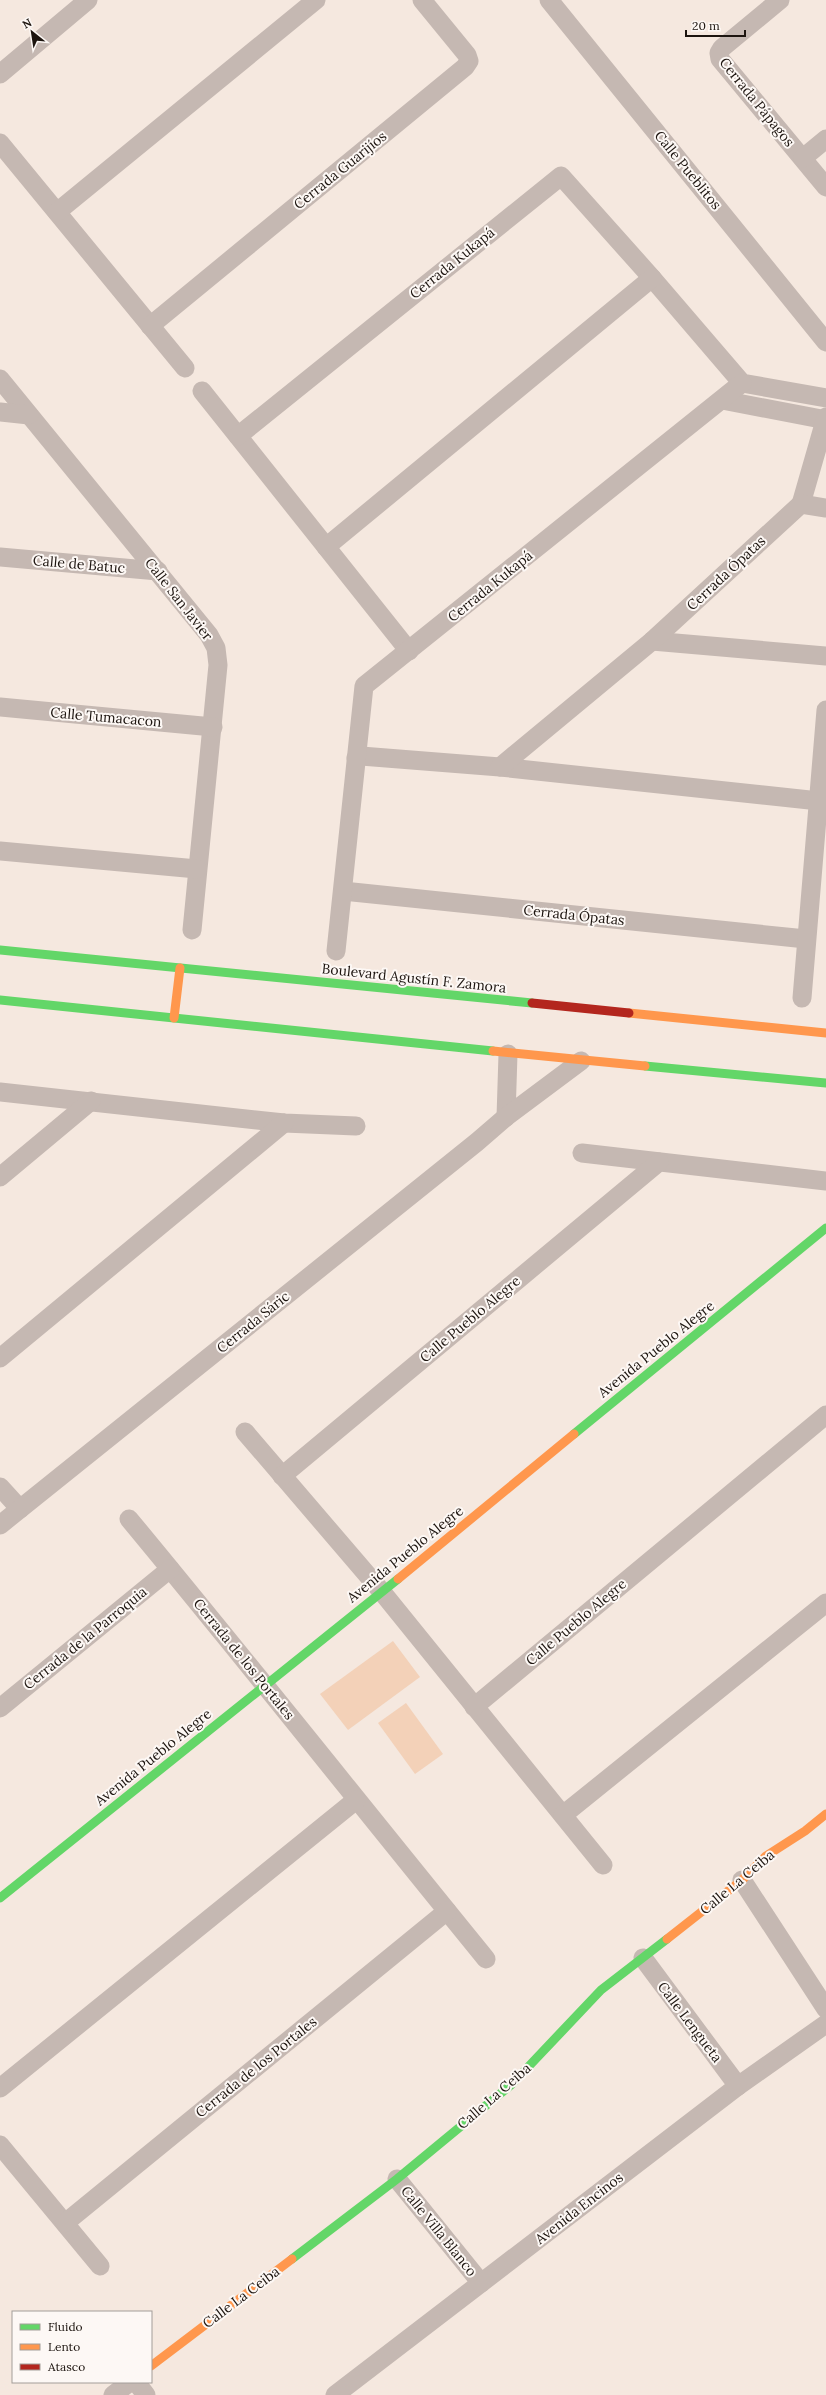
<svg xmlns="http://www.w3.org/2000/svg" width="826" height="2395" viewBox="0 0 826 2395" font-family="Lora,serif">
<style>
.green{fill:#f3d1b8}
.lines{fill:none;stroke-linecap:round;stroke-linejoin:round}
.street{stroke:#c5b8b2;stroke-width:19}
.fast{stroke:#63d668;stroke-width:9}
.slow{stroke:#ff974d;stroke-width:9}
.jam{stroke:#b3261e;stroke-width:9}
.labels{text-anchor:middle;stroke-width:4;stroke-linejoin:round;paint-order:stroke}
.street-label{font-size:14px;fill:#1c140f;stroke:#fdf8f5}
</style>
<rect width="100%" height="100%" fill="#f5e8df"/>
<g class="green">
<polygon points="393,1641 420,1677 348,1730 320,1694"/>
<polygon points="406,1703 443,1754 415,1774 378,1723"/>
</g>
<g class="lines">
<g class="street">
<polyline points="549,0 826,342"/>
<polyline points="780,0 722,48 719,53 720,59 826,187"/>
<polyline points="0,74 88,0"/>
<polyline points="0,143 185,368"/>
<polyline points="803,158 826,139"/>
<polyline points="57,212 316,0"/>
<polyline points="150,326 465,67 469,61 467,55 422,0"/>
<polyline points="0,379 209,635 216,648 218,665 192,930"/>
<polyline points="202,391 409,651"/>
<polyline points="722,400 826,420"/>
<polyline points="0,412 29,415"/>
<polyline points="238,436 561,176 652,278 742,383 826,398"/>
<polyline points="801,504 826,417"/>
<polyline points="326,547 652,278"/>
<polyline points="0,557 158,571"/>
<polyline points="652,641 826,656"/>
<polyline points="0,707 213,727"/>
<polyline points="356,758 361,756 500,767 819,801"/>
<polyline points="500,767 652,641 801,504 826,508"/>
<polyline points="0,851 197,869"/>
<polyline points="343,891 806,939"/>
<polyline points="336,951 364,686 742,383"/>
<polyline points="802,998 826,710"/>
<polyline points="0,1092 284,1123 356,1126"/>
<polyline points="506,1117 508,1054"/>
<polyline points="582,1153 826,1181"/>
<polyline points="0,1177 91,1101"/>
<polyline points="0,1358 284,1123"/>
<polyline points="245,1432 382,1592 603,1865"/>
<polyline points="282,1476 659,1162"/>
<polyline points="0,1487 20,1509"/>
<path d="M129,1519c121,146 238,294 357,440"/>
<polyline points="0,1525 477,1142 506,1117 581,1061"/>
<polyline points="474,1707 826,1415"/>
<polyline points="0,1708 170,1569"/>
<polyline points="563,1815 826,1603"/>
<polyline points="742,1880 826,2009"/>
<polyline points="643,1958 738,2086"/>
<polyline points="0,2088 356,1800"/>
<polyline points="0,2145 100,2266"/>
<polyline points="397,2179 481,2283"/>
<polyline points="65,2223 447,1911"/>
<polyline points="136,2382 146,2395"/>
<polyline points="113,2395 130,2382"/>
<polyline points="335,2395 738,2086 826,2024"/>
</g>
<g class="fast">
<polyline points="0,950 532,1003"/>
<polyline points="0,1000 493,1051"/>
<polyline points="645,1066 826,1083"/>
<polyline points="574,1434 826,1228"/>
<polyline points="0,1898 398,1579"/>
<polyline points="292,2259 397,2179 512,2084 601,1990 667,1939"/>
</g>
<g class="slow">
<polyline points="629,1013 826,1033"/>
<polyline points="174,1018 180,968"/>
<polyline points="493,1051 645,1066"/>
<polyline points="398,1579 574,1434"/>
<polyline points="667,1939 742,1880 766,1856 805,1831 826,1814"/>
<polyline points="151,2366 292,2259"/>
</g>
<polyline class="jam" points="532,1003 629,1013"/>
</g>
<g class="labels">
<g class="street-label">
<text transform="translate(757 102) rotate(51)" y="5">Cerrada Pápagos</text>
<text transform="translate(340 170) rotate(-39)" y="5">Cerrada Guarijíos</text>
<text transform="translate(688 170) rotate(51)" y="5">Calle Pueblitos</text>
<text transform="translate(452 263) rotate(-39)" y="5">Cerrada Kukapá</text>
<text transform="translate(79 564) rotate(5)" y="5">Calle de Batuc</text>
<text transform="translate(726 573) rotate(-43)" y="5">Cerrada Ópatas</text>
<text transform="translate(490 586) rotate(-39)" y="5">Cerrada Kukapá</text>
<text transform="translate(179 599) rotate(52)" y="5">Calle San Javier</text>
<text transform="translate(106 717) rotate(5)" y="5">Calle Tumacacon</text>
<text transform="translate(574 915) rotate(6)" y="5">Cerrada Ópatas</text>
<text transform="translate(414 978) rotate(6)" y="5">Boulevard Agustín F. Zamora</text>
<text transform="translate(470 1319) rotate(-40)" y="5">Calle Pueblo Alegre</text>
<text transform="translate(253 1322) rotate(-39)" y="5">Cerrada Sáric</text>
<text transform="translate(656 1349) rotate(-39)" y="5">Avenida Pueblo Alegre</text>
<text transform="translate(405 1554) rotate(-39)" y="5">Avenida Pueblo Alegre</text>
<text transform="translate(576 1622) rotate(-40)" y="5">Calle Pueblo Alegre</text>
<text transform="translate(85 1638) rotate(-39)" y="5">Cerrada de la Parroquia</text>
<text transform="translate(244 1659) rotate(51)" y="5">Cerrada de los Portales</text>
<text transform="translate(153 1757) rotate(-39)" y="5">Avenida Pueblo Alegre</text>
<text transform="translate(737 1882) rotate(-40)" y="5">Calle La Ceiba</text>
<text transform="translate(690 2022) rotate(53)" y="5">Calle Lengueta</text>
<text transform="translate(256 2067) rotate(-39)" y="5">Cerrada de los Portales</text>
<text transform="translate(494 2096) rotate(-41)" y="5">Calle La Ceiba</text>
<text transform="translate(579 2208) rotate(-38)" y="5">Avenida Encinos</text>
<text transform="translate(439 2231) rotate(51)" y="5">Calle Villa Blanco</text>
<text transform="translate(241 2297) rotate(-37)" y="5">Calle La Ceiba</text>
</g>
</g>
<rect x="12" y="2311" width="140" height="72" fill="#fdf8f5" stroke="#a39d99"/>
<rect x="20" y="2324" width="20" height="6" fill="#63d668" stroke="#a39d99"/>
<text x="48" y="2331" font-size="12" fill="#1c140f">Fluido</text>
<rect x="20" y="2344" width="20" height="6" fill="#ff974d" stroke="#a39d99"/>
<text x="48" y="2351" font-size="12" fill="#1c140f">Lento</text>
<rect x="20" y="2364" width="20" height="6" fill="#b3261e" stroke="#a39d99"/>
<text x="48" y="2371" font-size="12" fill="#1c140f">Atasco</text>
<g transform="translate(32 32) rotate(330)" stroke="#fdf8f5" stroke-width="3" paint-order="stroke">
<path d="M0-3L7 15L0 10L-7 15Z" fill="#1c140f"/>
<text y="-6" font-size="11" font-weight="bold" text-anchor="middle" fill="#1c140f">N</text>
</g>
<path d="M686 30v6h59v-6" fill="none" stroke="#1c140f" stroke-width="2"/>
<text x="692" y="30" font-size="12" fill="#1c140f" stroke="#fdf8f5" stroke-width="3" paint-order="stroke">20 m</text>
</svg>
